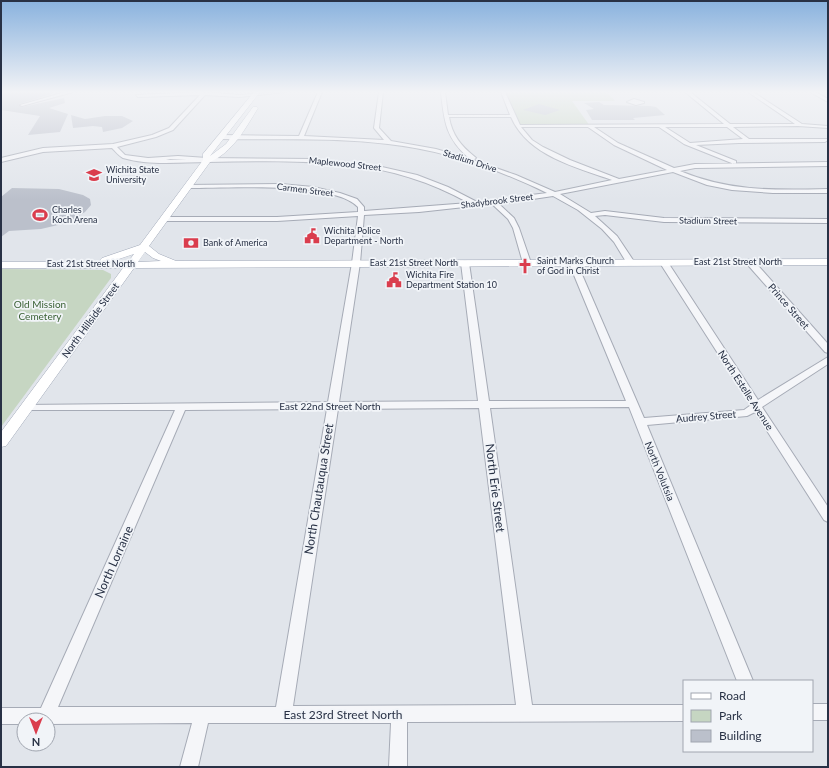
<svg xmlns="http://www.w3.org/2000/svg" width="829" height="768" viewBox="0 0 829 768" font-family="Lato,sans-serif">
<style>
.green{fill:#c6d6c2}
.building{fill:#bbc0cb}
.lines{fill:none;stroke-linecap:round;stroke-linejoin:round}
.minor-casing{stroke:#a6abb6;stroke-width:2}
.major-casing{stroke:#a0a8b8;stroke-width:1}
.minor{fill:#f5f6f9;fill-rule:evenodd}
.major{fill:#fff;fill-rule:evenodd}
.labels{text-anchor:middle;stroke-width:3.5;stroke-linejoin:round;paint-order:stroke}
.far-street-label{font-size:9px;fill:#283145;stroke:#f1f4f8}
.far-poi-label{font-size:9px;fill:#283145;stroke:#f1f4f8;text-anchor:start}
.park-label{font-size:10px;fill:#3a6134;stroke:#f1f4f8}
.street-label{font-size:10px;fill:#283145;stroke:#f1f4f8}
.near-street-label{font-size:12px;fill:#283145;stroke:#f1f4f8}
</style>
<rect width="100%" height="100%" fill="#e1e5eb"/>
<g class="green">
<polygon points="503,92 607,92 615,101 572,101 590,126 518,126"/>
<polygon points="1,269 103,270 111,274 111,278 1,427"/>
</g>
<g class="building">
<polygon points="1,92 54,92 52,94 19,104 22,107 64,98 65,103 49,108 68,114 60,132 28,135 40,116 1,110"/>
<polygon points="599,102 604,105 650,106 656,107 665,115 633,118 635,120 592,120 586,110 594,109 584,103"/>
<polygon points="539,104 560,110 545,115 523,110"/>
<polygon points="71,115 85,119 105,116 122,116 133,121 122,128 103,132 102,127 93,126 73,128"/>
<polygon points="12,188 59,189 83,195 90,199 91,205 85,212 74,219 58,225 41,229 9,231 1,237 1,197"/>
</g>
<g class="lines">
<g class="minor-casing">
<g id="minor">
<polygon points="65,92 73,92 22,106 20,105"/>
<path d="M203,92l36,3 46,-3 -46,5 -34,-2 -32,35 -17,7 -39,10 8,8 23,3 30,-2 29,2 108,1 67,8 35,8 31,12 29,15 70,-9c-49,-24 -104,-43 -159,-49 -55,-7 -111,-4 -167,-5l-3,-2 3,-2 78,1 19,-44h4l-18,44 80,4 -10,-12 5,-36h4l-4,36 12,13 45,8 34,10c-24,-20 -26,-37 -29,-67h4l3,23h62l-9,-23h4l15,33 204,-1 -39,-32h5l40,32h65l-47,-32h5l49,32 26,2v2l-30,-2 -65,1 16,12h78l1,1 -3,2 -86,1 -43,2 40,16v2l-2,1 -50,-20 -25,-17h-65l24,16 56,25 21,-4 133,-2v4l-133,2 -15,3c51,21 94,19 148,18v4h-55l-41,-3 -25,-5 -34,-13 -113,22 31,19 14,-2 59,7 164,1v4l-164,-1 -59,-7 -10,1 22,20 18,27 -4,2h-3l-14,-23 -12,-13 -24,-19 -25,-14 -54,8 15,14 5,10 12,35 -4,2 -4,-2 -10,-35 -5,-9 -16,-15 -73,8 -55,3 -4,48 -21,139 139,-1 -17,-138 4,-2 4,2 20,138h137l-57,-138 4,-2 4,2 67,155 100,-8 7,-5 -91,-142 1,-2h6l91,139 70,-43v7l-66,43 66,100v15l-4,-2 -69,-108 -8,4 -100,9 106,256h-16l-108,-274 -139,1 42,297h152v16l-277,1v45h-18l2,-44h-183l-10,44h-18l12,-44 -144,1v-4h-24v4h-23v-16h40l134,-298h-149l-5,-3 1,-2 306,-3 24,-139 6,-47 -81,5h-114l-3,-2 3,-2h114l81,-5v-5c-23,-26 -135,-19 -170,-19l-2,-1v-2l95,-1 32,3 27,6 17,6 7,8v4l105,-8c-38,-21 -78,-34 -121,-38 -47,-5 -93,-4 -140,-3 -28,0 -58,4 -85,-4 -4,-2 -8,-7 -11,-10l-69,4 -42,10v-4l42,-10 70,-4 39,-9 17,-7 31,-33 -62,2 -2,-2zM449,117h62c17,39 65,50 101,63l-57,12 -39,-17 -43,-15 3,-2 -1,-1c-14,-11 -23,-22 -26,-40zM521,127h67l26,18 53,25 -48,9 -49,-19 -27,-13 -11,-7zM665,127h62l16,12 -53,4zM170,159h17l-21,1zM479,408l37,297 -223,1 45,-297zM327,409l-51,298h-218l127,-297z"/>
<polygon points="810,92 815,92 828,99 828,102"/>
<polygon points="634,99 644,102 644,103 636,105 627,102"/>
<polygon points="747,260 753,260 828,344 828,353 825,352 747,264"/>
<rect x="812" y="704" width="16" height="16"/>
</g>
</g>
<g class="major-casing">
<path id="major" d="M254,92h6l-50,64 16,-12 27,-37h4l1,1c-13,21 -25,44 -48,54l-61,84 10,8 17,7 652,-2v6l-694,3 -128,178 -5,1v-15l122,-164h-122v-6h100l-1,-2 2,-2 38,-13 63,-85v-6zM145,252l8,6 8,3 -23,1zM134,254l-6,8h-18z"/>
</g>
<use href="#minor" class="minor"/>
<use href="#major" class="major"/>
</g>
<linearGradient id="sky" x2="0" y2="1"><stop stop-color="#89b2de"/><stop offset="0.46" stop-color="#f2f3f6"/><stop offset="1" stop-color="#f2f3f6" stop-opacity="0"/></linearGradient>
<rect width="829" height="200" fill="url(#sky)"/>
<defs>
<g id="university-bare" transform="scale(1.2)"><path d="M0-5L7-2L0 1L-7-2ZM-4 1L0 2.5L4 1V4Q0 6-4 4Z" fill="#da3d4d" stroke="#f1f4f8" stroke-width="2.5" paint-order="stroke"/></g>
<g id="stadium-bare" transform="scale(1.2)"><path d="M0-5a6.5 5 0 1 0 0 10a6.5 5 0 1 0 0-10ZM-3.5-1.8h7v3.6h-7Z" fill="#da3d4d" stroke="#f1f4f8" stroke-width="2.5" paint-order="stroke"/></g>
<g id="civic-bare" transform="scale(1.2)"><path d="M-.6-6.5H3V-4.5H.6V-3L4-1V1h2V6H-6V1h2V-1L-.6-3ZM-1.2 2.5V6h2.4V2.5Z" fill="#da3d4d" stroke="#f1f4f8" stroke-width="2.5" paint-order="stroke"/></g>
<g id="bank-bare" transform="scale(1.2)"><path d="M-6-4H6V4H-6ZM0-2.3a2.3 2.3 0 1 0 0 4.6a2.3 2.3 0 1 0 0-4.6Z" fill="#da3d4d" stroke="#f1f4f8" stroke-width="2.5" paint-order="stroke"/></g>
<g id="church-bare" transform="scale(1.2)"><path d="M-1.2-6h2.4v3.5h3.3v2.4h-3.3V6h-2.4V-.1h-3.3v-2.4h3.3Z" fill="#da3d4d" stroke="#f1f4f8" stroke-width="2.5" paint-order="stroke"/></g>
</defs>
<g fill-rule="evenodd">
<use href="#university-bare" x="94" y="175"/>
<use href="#stadium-bare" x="40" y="215"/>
<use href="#civic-bare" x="312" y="236"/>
<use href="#bank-bare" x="191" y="243"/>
<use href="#church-bare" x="525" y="266"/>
<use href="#civic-bare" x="394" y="280"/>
</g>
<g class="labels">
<g class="far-street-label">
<text transform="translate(470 161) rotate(18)" y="3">Stadium Drive</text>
<text transform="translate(345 164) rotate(6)" y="3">Maplewood Street</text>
<text transform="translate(305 190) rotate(7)" y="3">Carmen Street</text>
<text transform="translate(497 201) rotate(-7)" y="3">Shadybrook Street</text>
<text transform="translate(708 221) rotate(1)" y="3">Stadium Street</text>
<text x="738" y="265">East 21st Street North</text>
<text x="414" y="266">East 21st Street North</text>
<text x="91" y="267">East 21st Street North</text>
</g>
<g class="far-poi-label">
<text x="106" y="173">Wichita State<tspan x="106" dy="10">University</tspan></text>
<text x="52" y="213">Charles<tspan x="52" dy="10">Koch Arena</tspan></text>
<text x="324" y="234">Wichita Police<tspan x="324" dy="10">Department - North</tspan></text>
<text x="203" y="246">Bank of America</text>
<text x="537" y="264">Saint Marks Church<tspan x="537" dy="10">of God in Christ</tspan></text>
<text x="406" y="278">Wichita Fire<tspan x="406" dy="10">Department Station 10</tspan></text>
</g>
<g class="park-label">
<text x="40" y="308">Old Mission<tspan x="40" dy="12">Cemetery</tspan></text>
</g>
<g class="street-label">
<text transform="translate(789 306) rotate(49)" y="4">Prince Street</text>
<text transform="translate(90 320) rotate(-54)" y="4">North Hillside Street</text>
<text transform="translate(746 390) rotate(57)" y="4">North Estelle Avenue</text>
<text x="330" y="410">East 22nd Street North</text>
<text transform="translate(706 416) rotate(-5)" y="4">Audrey Street</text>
<text transform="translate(660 471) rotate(68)" y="4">North Volutsia</text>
</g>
<g class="near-street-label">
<text transform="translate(495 488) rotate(83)" y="4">North Erie Street</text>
<text transform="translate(319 489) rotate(-81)" y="4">North Chautauqua Street</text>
<text transform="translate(114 562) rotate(-66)" y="4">North Lorraine</text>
<text x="343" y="719">East 23rd Street North</text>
</g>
</g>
<rect width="829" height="768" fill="none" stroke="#283145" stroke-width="4"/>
<rect x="683" y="680" width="130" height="72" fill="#f1f4f8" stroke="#a1a6b0"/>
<rect x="691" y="693" width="20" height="6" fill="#ffffff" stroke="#a1a6b0"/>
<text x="719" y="700" font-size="12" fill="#283145">Road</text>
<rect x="691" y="710" width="20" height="12" fill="#c6d6c2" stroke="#a1a6b0"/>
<text x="719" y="720" font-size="12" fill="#283145">Park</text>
<rect x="691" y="730" width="20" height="12" fill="#bbc0cb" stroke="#a1a6b0"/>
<text x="719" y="740" font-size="12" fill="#283145">Building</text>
<g transform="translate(36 732) rotate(180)"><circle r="19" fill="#f1f4f8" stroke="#a1a6b0"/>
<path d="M0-3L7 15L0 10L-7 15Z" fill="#da3d4d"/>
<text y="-6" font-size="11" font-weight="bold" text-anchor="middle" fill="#283145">N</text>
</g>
</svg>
